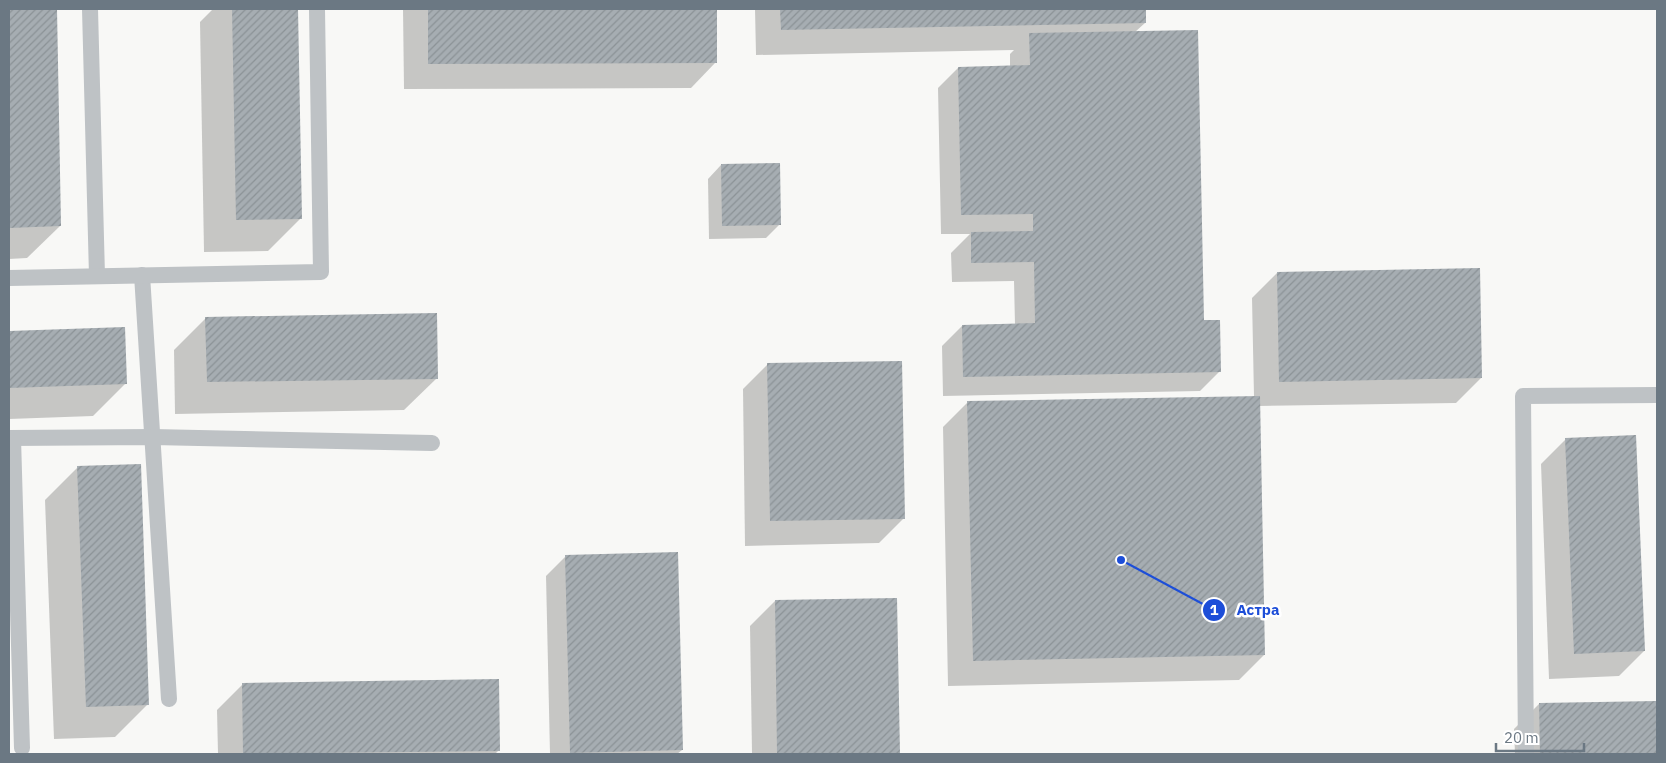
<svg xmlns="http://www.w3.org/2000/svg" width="1666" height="763" viewBox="0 0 1666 763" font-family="'IBM Plex Sans',sans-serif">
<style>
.shadow{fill:#0003}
.building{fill:url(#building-hatch)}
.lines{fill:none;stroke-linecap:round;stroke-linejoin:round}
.service{stroke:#bec2c5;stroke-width:16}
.leader{fill:none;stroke:#1d4ed8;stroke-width:2}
.callout-dot{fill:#1d4ed8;stroke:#fff;stroke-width:2}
.mark-label{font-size:15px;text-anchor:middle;font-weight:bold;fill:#fff}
.callout-label{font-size:15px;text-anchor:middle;font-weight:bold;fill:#1d4ed8;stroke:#fff;stroke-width:5;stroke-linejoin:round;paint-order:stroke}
</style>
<defs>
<pattern id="building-hatch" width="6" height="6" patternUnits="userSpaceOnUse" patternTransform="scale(1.25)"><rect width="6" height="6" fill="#a6adb2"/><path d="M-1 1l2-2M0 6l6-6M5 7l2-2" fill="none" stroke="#8b9296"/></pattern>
</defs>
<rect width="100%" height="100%" fill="#f8f8f6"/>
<g class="shadow">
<polygon points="9,9 56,9 60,226 27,258 9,259"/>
<polygon points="213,9 297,9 300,219 268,251 204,252 200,22"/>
<polygon points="403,9 716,9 716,62 691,88 404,89"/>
<polygon points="755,9 1144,9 1145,23 1135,32 1202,321 1220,371 1200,391 943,396 942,346 962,326 1015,325 1014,281 952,282 951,253 970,234 941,234 938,88 958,68 1010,67 1010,54 1014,50 756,55"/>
<polygon points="721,165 780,224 766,238 709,239 708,179"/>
<polygon points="1277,273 1481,378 1456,403 1259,406 1264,655 1239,680 948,686 943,427 968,402 1254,397 1252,298"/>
<polygon points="206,318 437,378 404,410 175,414 174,350"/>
<polygon points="124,328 125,384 93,416 9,419 9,332"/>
<polygon points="768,364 904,518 879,543 745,546 743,389"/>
<polygon points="1566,439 1644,651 1619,676 1549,679 1541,464"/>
<polygon points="78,467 148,704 115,737 54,739 45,500"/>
<polygon points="566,556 682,750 677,754 550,754 546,576"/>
<polygon points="896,599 898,754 752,754 750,626 775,601"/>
<polygon points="242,685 499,750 495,754 218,754 217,710"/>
<polygon points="1657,702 1657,754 1515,754 1514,729 1539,704"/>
</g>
<g class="building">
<polygon points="9,9 57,9 61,226 9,228"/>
<polygon points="232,9 298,9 302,219 236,220"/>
<polygon points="428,9 717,9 717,63 428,64"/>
<polygon points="780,9 1146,9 1146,23 781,30"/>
<polygon points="1198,30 1204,320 1220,320 1221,372 963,377 962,325 1035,323 1034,262 971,263 971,232 1033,231 1033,214 961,215 958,67 1030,65 1029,33"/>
<polygon points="780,163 781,225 722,226 721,164"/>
<polygon points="1480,268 1482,378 1279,382 1277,272"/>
<polygon points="437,313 438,379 207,382 205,317"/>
<polygon points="125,327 127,384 9,388 9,331"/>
<polygon points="902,361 905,519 770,521 767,363"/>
<polygon points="1260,396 1265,655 973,661 967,401"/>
<polygon points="1636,435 1645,651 1574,654 1565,438"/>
<polygon points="141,464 149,705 86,707 77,466"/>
<polygon points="678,552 683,750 570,753 565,555"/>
<polygon points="897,598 900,754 777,754 775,600"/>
<polygon points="499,679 500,751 243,754 242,683"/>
<polygon points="1657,701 1657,754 1540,754 1539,703"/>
</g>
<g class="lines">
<g class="service">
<polyline points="90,9 97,276"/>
<polyline points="142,275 169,699"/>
<polyline points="9,278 321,272 317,9"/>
<polyline points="9,438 153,437 432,443"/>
<polyline points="13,438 22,748"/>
<polyline points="1526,754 1523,396 1657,395"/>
</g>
</g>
<path class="leader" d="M1121 560L1214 610"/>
<g class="callout-dot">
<circle cx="1121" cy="560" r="5"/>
<circle cx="1214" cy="610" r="12"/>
</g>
<g class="mark-label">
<text x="1214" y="615">1</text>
</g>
<g class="callout-label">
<text x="1258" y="615">Астра</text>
</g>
<rect width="1666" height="763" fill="none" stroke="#6b7883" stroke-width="20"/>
<path d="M1496 743v8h88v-8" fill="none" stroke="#6b7883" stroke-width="2.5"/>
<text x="1504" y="743" font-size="15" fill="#6b7883" stroke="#ffffff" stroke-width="4" paint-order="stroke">20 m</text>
</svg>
